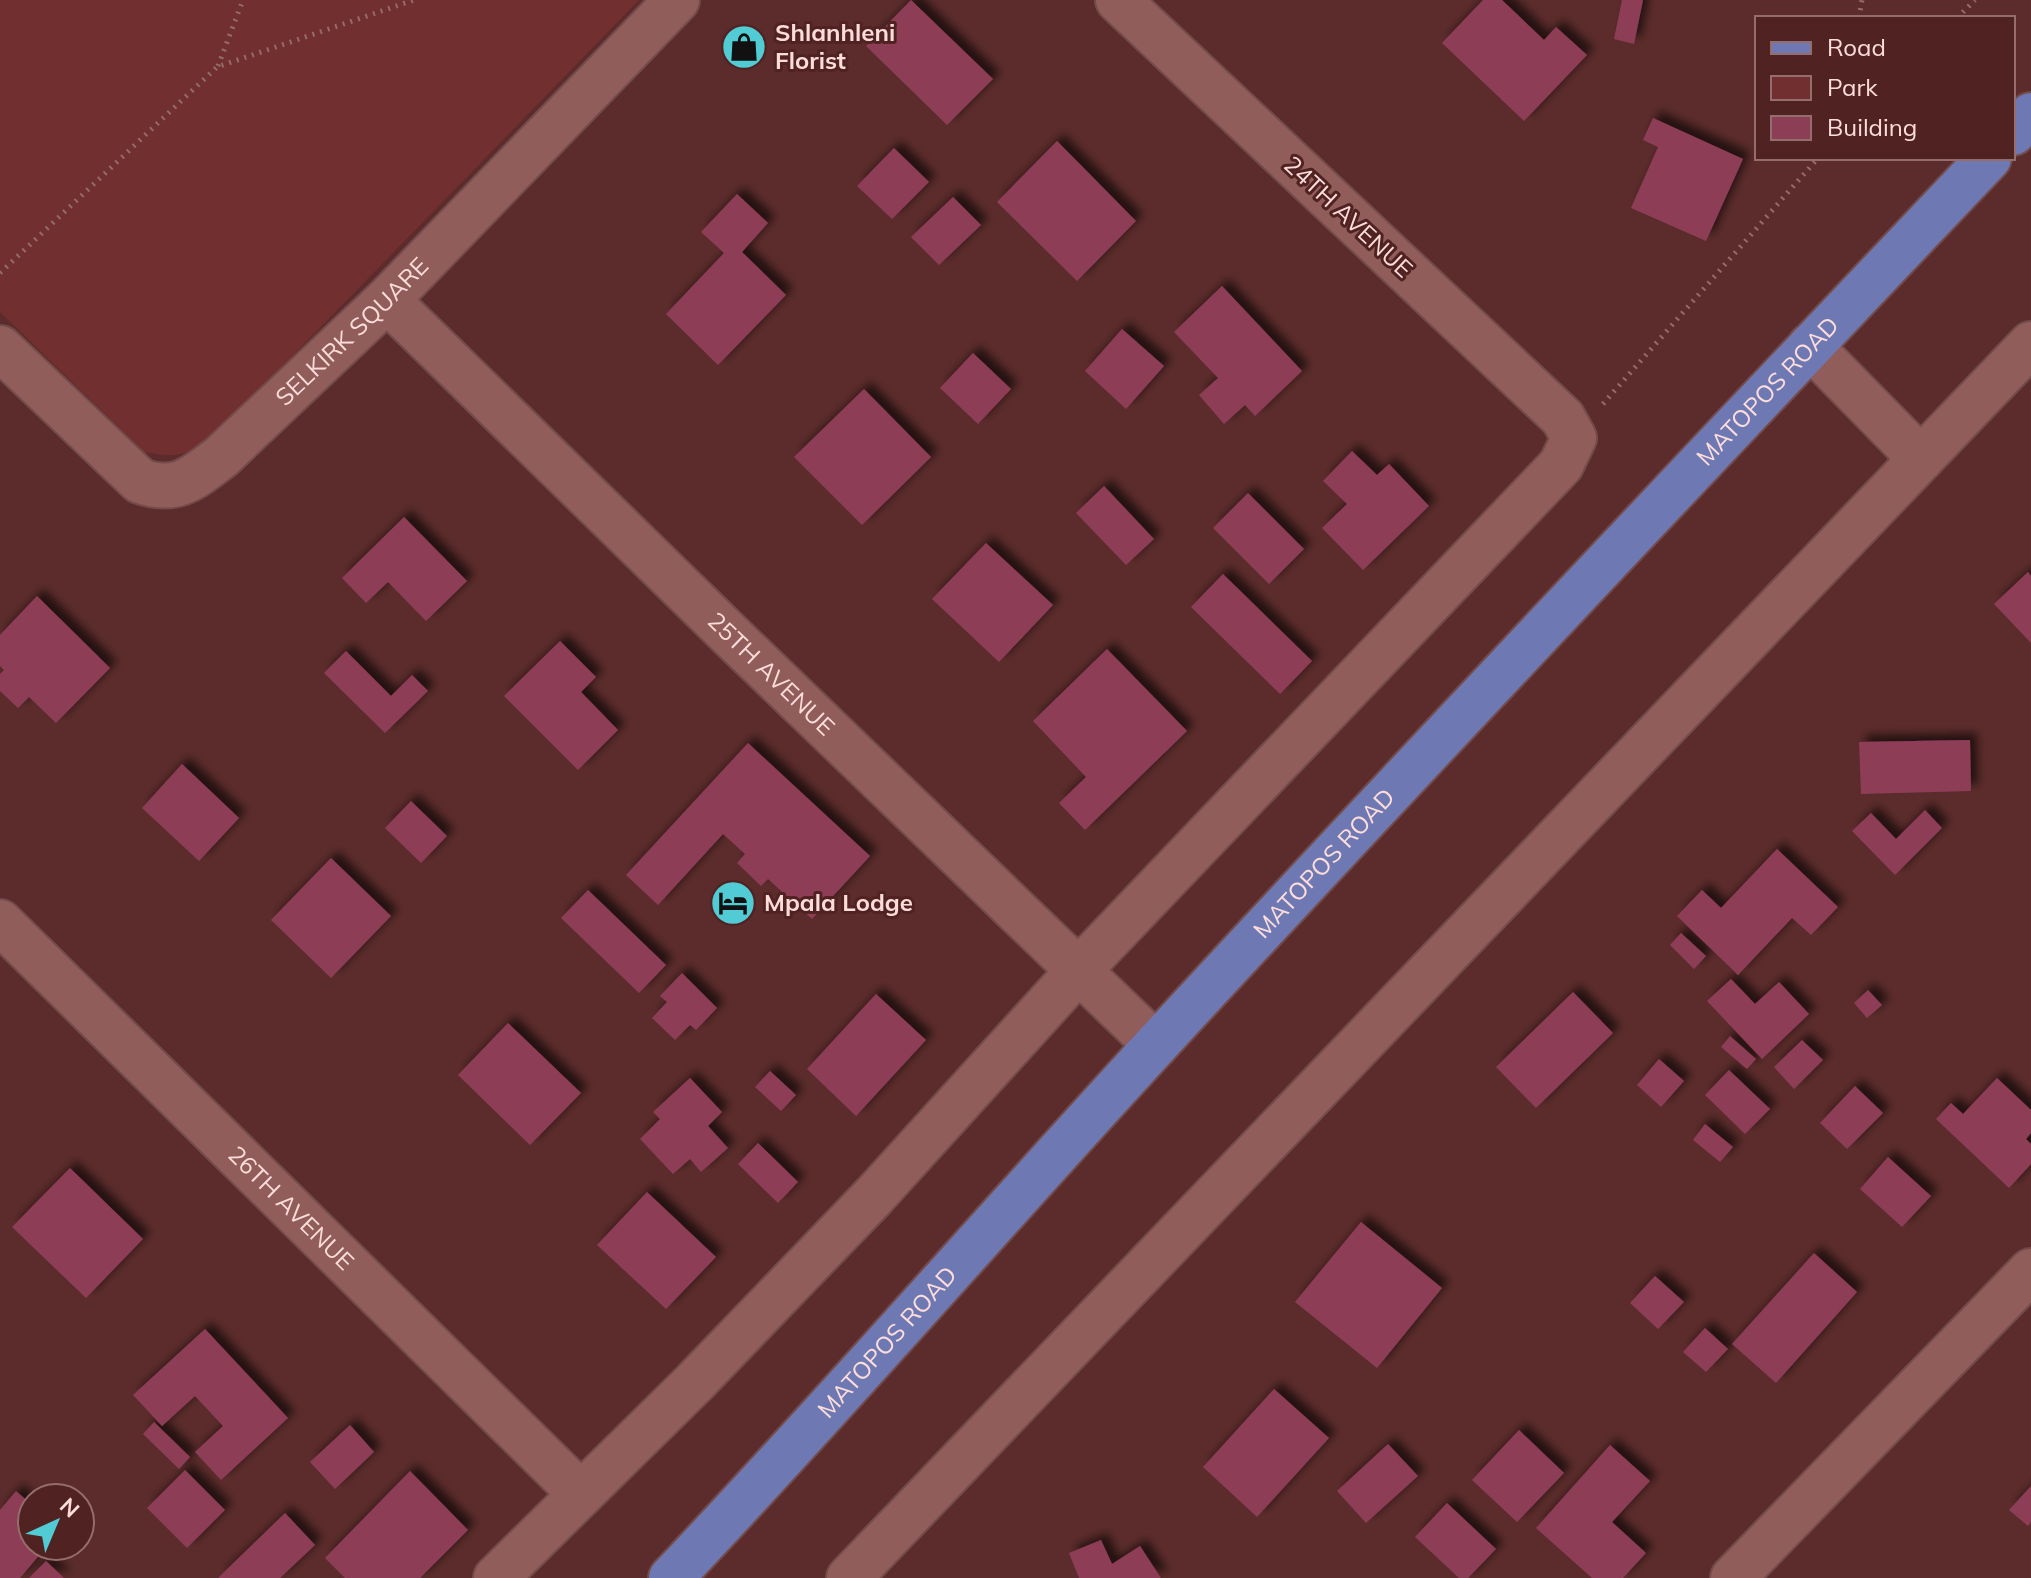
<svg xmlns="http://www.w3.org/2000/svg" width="2031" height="1578" viewBox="0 0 2031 1578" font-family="Mulish,sans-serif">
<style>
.green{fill:#722f2f}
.building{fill:#8d3e57;filter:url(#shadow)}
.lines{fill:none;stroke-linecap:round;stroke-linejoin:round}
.minor-casing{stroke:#734b4b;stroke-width:48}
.major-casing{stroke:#734b4b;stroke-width:48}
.path{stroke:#946b69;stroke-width:5;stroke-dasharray:2 6;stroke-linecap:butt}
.minor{stroke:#915d5b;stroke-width:44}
.major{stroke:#6e78b2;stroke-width:44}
.labels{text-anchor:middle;stroke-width:6;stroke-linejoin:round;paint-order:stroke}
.poi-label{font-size:24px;font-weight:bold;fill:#fcdddb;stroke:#502221;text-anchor:start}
.street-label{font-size:24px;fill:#fcdddb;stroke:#502221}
</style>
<defs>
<filter id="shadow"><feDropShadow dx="7" dy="-7" stdDeviation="4" flood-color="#0009"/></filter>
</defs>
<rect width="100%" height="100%" fill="#5b2c2b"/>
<path class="green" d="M0,0h639l-425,437c-30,19 -35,21 -70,15l-144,-140z"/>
<g class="building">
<polygon points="911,0 993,79 947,125 866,46"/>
<polygon points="1483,0 1502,0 1544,40 1556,27 1587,55 1524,121 1442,43"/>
<polygon points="1622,0 1643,0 1634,44 1614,39"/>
<polygon points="1653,118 1743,159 1706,241 1631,208 1658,147 1643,140"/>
<polygon points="1057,141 1136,221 1077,281 997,202"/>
<polygon points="894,148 929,182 892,219 857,186"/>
<polygon points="737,194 768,223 742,252 786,295 718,365 666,314 724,253 701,232"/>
<polygon points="953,197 981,225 939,265 911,237"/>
<polygon points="1222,286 1302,371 1255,416 1245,405 1224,424 1199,395 1218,378 1174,332"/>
<polygon points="1122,329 1164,366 1126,409 1085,371"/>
<polygon points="973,353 1011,389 978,424 940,388"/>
<polygon points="864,389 931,457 862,525 794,457"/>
<polygon points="1352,451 1377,475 1389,464 1429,506 1363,570 1322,528 1347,504 1323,481"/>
<polygon points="1104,486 1154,539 1126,565 1076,513"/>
<polygon points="1248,493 1304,549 1269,584 1213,528"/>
<polygon points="404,517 467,581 426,621 388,582 366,603 342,578"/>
<polygon points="986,543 1053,605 999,662 932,599"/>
<polygon points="2028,572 2031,576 2031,643 1994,604"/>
<polygon points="1223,574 1312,661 1280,694 1191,607"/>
<polygon points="37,596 110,668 56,723 29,697 18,708 0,691 0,674 4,670 0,666 0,635"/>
<polygon points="560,641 596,677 581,692 618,730 578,770 504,696"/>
<polygon points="1107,649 1187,731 1085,830 1059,803 1086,777 1033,721"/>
<polygon points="346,651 391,696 412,675 428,691 385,733 324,673"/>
<polygon points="1970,740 1971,791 1861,794 1859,742"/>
<polygon points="748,743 870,856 812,919 768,879 761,886 737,863 745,854 723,834 658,905 626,875"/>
<polygon points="182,764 239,818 199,861 142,808"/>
<polygon points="411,801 447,836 421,863 385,828"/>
<polygon points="1925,810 1942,828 1895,875 1852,831 1871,813 1896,839"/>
<polygon points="1777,849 1838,907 1811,935 1792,918 1738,975 1677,916 1702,890 1721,908"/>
<polygon points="331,858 391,916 331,978 271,920"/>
<polygon points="588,890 666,965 639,993 561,918"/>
<polygon points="1681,933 1706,956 1694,969 1670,945"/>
<polygon points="682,973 717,1008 696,1030 690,1025 675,1040 652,1018 667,1002 660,996"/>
<polygon points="1731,979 1755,1004 1779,982 1809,1014 1762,1059 1707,1001"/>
<polygon points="1868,990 1882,1005 1867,1018 1854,1003"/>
<polygon points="1573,992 1613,1033 1536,1108 1496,1067"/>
<polygon points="876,994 926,1040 856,1116 807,1069"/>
<polygon points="508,1023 581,1093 530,1145 458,1075"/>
<polygon points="1730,1036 1756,1059 1747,1069 1721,1047"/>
<polygon points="1802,1040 1823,1060 1794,1089 1774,1067"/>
<polygon points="1659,1059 1684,1081 1661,1107 1637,1085"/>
<polygon points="1729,1070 1770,1109 1745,1134 1705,1095"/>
<polygon points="770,1071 796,1095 781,1111 755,1087"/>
<polygon points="690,1078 722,1112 708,1126 728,1148 701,1172 690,1159 673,1174 640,1139 660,1119 653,1112"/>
<polygon points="1997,1078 2031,1110 2031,1133 2026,1139 2031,1144 2031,1164 2009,1188 1936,1119 1951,1103 1963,1114"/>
<polygon points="1855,1086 1883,1113 1847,1149 1820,1123"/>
<polygon points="1705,1124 1733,1147 1720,1162 1693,1140"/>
<polygon points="758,1143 798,1182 778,1203 738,1164"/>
<polygon points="1888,1157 1931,1196 1902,1227 1860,1189"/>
<polygon points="70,1168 143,1239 86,1298 12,1227"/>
<polygon points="647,1192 716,1257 666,1309 597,1245"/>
<polygon points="1361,1222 1442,1288 1377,1368 1295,1302"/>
<polygon points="1814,1253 1857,1292 1776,1383 1732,1344"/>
<polygon points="1655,1276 1684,1302 1658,1329 1630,1303"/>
<polygon points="1705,1328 1728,1349 1706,1372 1683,1352"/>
<polygon points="205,1329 288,1418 221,1480 195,1452 223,1426 195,1396 162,1426 133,1395"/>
<polygon points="1274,1389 1329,1438 1257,1517 1203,1467"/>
<polygon points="154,1422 190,1457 179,1469 143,1434"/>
<polygon points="350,1425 374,1452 335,1489 310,1462"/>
<polygon points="1519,1430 1564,1473 1517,1522 1472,1480"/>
<polygon points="1388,1444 1418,1476 1366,1523 1337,1491"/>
<polygon points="1610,1445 1650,1481 1612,1522 1646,1553 1623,1578 1592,1578 1536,1528"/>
<polygon points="185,1470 225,1510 187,1548 147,1508"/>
<polygon points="410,1471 468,1530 420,1578 345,1578 325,1558"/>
<polygon points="2031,1486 2031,1522 2028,1526 2009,1510"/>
<polygon points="16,1491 32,1505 32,1546 47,1546 20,1578 0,1578 0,1510"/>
<polygon points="1447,1503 1496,1549 1468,1578 1459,1578 1415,1537"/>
<polygon points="285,1513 315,1545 280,1578 218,1578"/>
<polygon points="1101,1540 1112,1564 1140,1546 1161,1578 1079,1578 1069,1553"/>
<polygon points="46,1561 64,1578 29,1578"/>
</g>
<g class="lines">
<g class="minor-casing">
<g id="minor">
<path id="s1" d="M387,300l339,331 430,414"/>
<polyline points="1810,346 1921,459"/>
<path id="s2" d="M0,348l140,133c37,13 53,-3 81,-24l166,-157 290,-300"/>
<path id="s3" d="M0,922l581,572"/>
<polyline points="496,1578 695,1382 874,1196 1079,970 1561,465 1574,438 1563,418 1118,0"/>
<polyline points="849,1578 2031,344"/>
<polyline points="1733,1578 2031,1271"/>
</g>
</g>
<g class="major-casing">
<g id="major">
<polyline points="2013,133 2031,115"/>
<path id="s4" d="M671,1578c165,-174 322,-356 485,-533 275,-298 554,-593 833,-887"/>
</g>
</g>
<g class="path">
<polyline points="1859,18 1862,0"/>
<polyline points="1957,18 1975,0"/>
<polyline points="218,66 243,0"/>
<polyline points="0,273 217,67 414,0"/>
<polyline points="1603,404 1818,158"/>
</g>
<use href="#minor" class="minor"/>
<use href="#major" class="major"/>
</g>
<defs>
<g id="shop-disc" transform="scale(2.3)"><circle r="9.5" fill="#51ccd5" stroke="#502221"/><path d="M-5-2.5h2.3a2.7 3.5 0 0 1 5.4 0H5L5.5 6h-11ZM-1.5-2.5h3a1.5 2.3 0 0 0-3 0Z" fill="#111"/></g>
<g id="hotel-disc" transform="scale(2.3)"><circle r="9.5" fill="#51ccd5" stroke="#502221"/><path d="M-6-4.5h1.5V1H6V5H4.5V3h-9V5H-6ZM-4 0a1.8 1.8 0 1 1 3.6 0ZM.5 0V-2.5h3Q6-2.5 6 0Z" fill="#111"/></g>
</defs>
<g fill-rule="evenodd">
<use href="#shop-disc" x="744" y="47"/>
<use href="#hotel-disc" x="733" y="903"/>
</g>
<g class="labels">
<g class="poi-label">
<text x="775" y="41">Shlanhleni<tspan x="775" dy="28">Florist</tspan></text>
<text x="764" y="911">Mpala Lodge</text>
</g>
<g class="street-label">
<text transform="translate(1348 217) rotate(43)" y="8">24TH AVENUE</text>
<text dy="8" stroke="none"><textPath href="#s2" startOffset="464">SELKIRK SQUARE</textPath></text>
<text dy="8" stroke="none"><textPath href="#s4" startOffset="1616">MATOPOS ROAD</textPath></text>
<text dy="8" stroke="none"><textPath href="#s1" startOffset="536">25TH AVENUE</textPath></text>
<text dy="8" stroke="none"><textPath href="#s4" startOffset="968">MATOPOS ROAD</textPath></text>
<text dy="8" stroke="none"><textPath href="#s3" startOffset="408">26TH AVENUE</textPath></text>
<text dy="8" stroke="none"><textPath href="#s4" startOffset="320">MATOPOS ROAD</textPath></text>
</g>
</g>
<rect x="1755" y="16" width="260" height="144" fill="#502221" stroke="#956d6b" stroke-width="2"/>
<rect x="1771" y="42" width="40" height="12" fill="#6e78b2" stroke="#956d6b" stroke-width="2"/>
<text x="1827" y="56" font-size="24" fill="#fcdddb">Road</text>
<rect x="1771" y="76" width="40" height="24" fill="#722f2f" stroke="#956d6b" stroke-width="2"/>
<text x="1827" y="96" font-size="24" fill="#fcdddb">Park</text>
<rect x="1771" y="116" width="40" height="24" fill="#8d3e57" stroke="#956d6b" stroke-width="2"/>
<text x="1827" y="136" font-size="24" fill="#fcdddb">Building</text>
<g transform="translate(56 1522) rotate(44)"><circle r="38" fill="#502221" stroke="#956d6b" stroke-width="2"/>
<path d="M0-6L14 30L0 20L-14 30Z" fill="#51ccd5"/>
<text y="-12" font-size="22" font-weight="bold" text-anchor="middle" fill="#fcdddb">N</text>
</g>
</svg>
